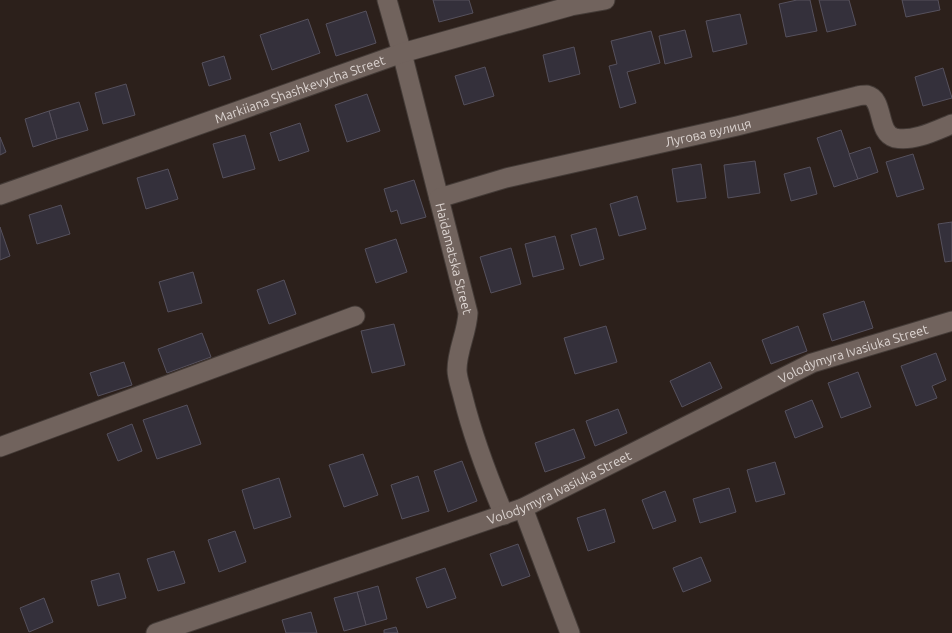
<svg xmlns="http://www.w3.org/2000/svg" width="952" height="633" viewBox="0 0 952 633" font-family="Ubuntu,sans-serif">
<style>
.building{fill:#34303b;stroke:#56515d}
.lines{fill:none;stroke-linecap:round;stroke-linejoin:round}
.street-casing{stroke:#443b37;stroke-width:21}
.street{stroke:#71635d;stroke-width:19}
.labels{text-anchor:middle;stroke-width:3.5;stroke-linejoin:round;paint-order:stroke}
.street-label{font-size:13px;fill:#ddd5d2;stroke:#221712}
</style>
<rect width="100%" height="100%" fill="#2c201b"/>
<g class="building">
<polygon points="433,0 469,0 473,13 439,22"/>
<polygon points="797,0 810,0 817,31 786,37 779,4"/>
<polygon points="819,0 849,0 856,25 827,32"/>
<polygon points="902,0 938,0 940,10 906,17"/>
<polygon points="366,11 376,43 336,56 326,24"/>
<polygon points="740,14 747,44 713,52 706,21"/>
<polygon points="308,19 320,53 272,70 260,35"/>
<polygon points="685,30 692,57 665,64 659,36"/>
<polygon points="651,31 660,63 627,72 636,103 620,108 609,66 617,64 611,41"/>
<polygon points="574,47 580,74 549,82 543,55"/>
<polygon points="224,56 231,79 209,86 202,63"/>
<polygon points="485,67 494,96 464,105 455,76"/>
<polygon points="943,68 952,98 923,106 915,77"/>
<polygon points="126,84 135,115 103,124 95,93"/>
<polygon points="367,94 380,131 347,142 335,105"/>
<polygon points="79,102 88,130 57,139 49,111"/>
<polygon points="49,111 57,139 33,147 25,119"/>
<polygon points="300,123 309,151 279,161 270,133"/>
<polygon points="841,130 858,179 834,187 817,138"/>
<polygon points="245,135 255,169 223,178 213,144"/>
<polygon points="0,137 6,152 0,155"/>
<polygon points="870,147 878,172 858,179 849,154"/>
<polygon points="913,154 924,189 897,197 886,162"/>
<polygon points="755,161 760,193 728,198 724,165"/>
<polygon points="701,164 706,198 677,202 672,169"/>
<polygon points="810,167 817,194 791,201 784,174"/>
<polygon points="168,169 178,199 146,209 137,178"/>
<polygon points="414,180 426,217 401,224 397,210 391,212 384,189"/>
<polygon points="637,196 646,229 619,236 610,204"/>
<polygon points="61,205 70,234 37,244 29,215"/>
<polygon points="952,222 952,261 945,262 938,224"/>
<polygon points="0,227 10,256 0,260"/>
<polygon points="596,228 604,259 580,266 571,235"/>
<polygon points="555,236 564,269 533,277 525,244"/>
<polygon points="396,239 407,272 376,283 365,249"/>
<polygon points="511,248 521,284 491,293 480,257"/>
<polygon points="193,272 202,303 168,312 159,282"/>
<polygon points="284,280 296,314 269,324 257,290"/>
<polygon points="864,301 873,328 832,341 823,314"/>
<polygon points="394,324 405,365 372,373 361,331"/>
<polygon points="606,326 617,362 575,374 564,338"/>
<polygon points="798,326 807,351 771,364 762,340"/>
<polygon points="202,333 211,357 167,373 158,349"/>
<polygon points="936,353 946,380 932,386 937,398 916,406 901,366"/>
<polygon points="124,362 132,385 98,396 90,373"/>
<polygon points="710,362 722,388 682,407 670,381"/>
<polygon points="858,372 871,407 841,418 828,383"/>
<polygon points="812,400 823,427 795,438 785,411"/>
<polygon points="187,405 201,444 157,459 143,420"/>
<polygon points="618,409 627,433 595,446 586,421"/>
<polygon points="132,424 142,451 118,461 107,434"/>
<polygon points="574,429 585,458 545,472 535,443"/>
<polygon points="363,454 378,495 344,507 329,465"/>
<polygon points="462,461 477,501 448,512 434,471"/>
<polygon points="775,462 785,494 756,502 747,470"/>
<polygon points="418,476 429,511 402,519 391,485"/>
<polygon points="279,478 291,517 254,529 242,490"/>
<polygon points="729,488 736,512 700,523 693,499"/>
<polygon points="665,491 676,521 653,529 642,500"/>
<polygon points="605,509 615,542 588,551 577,518"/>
<polygon points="235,531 246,562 219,572 208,540"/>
<polygon points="518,544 530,576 502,586 490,554"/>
<polygon points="174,551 185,583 158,591 147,559"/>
<polygon points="701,557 711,581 683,592 673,568"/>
<polygon points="445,568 456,598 427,608 416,578"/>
<polygon points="119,573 126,598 98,606 91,581"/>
<polygon points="378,586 387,619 366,625 357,592"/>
<polygon points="357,592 366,625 344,631 334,598"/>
<polygon points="44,598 53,622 29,632 20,608"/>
<polygon points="311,612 317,633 286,633 282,620"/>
<polygon points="396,627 398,633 384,633 384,630"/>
</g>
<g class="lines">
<g class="street-casing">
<g id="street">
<path id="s1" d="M387,0l15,53 66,260c-1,20 -11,37 -11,57 0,8 4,18 6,27 10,40 25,80 41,118"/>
<path id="s2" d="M0,195l402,-142 169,-47 34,-6"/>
<path id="s3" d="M439,198l67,-20 231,-52 121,-30c3,-1 6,-1 9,-1 18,4 9,38 28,43 18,4 40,-7 57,-14"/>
<polyline points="0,447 355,316"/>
<polyline points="523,508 570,633"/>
<path id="s4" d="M156,633l367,-125 289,-145 140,-42"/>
</g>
</g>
<use href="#street" class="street"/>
</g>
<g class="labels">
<g class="street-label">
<text dy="5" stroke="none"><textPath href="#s2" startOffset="318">Markiiana Shashkevycha Street</textPath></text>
<text dy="5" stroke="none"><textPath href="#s3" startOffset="277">Лугова вулиця</textPath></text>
<text dy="5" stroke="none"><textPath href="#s1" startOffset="267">Haidamatska Street</textPath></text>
<text dy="5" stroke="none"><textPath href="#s4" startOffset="753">Volodymyra Ivasiuka Street</textPath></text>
<text dy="5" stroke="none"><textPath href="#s4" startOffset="429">Volodymyra Ivasiuka Street</textPath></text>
</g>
</g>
</svg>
